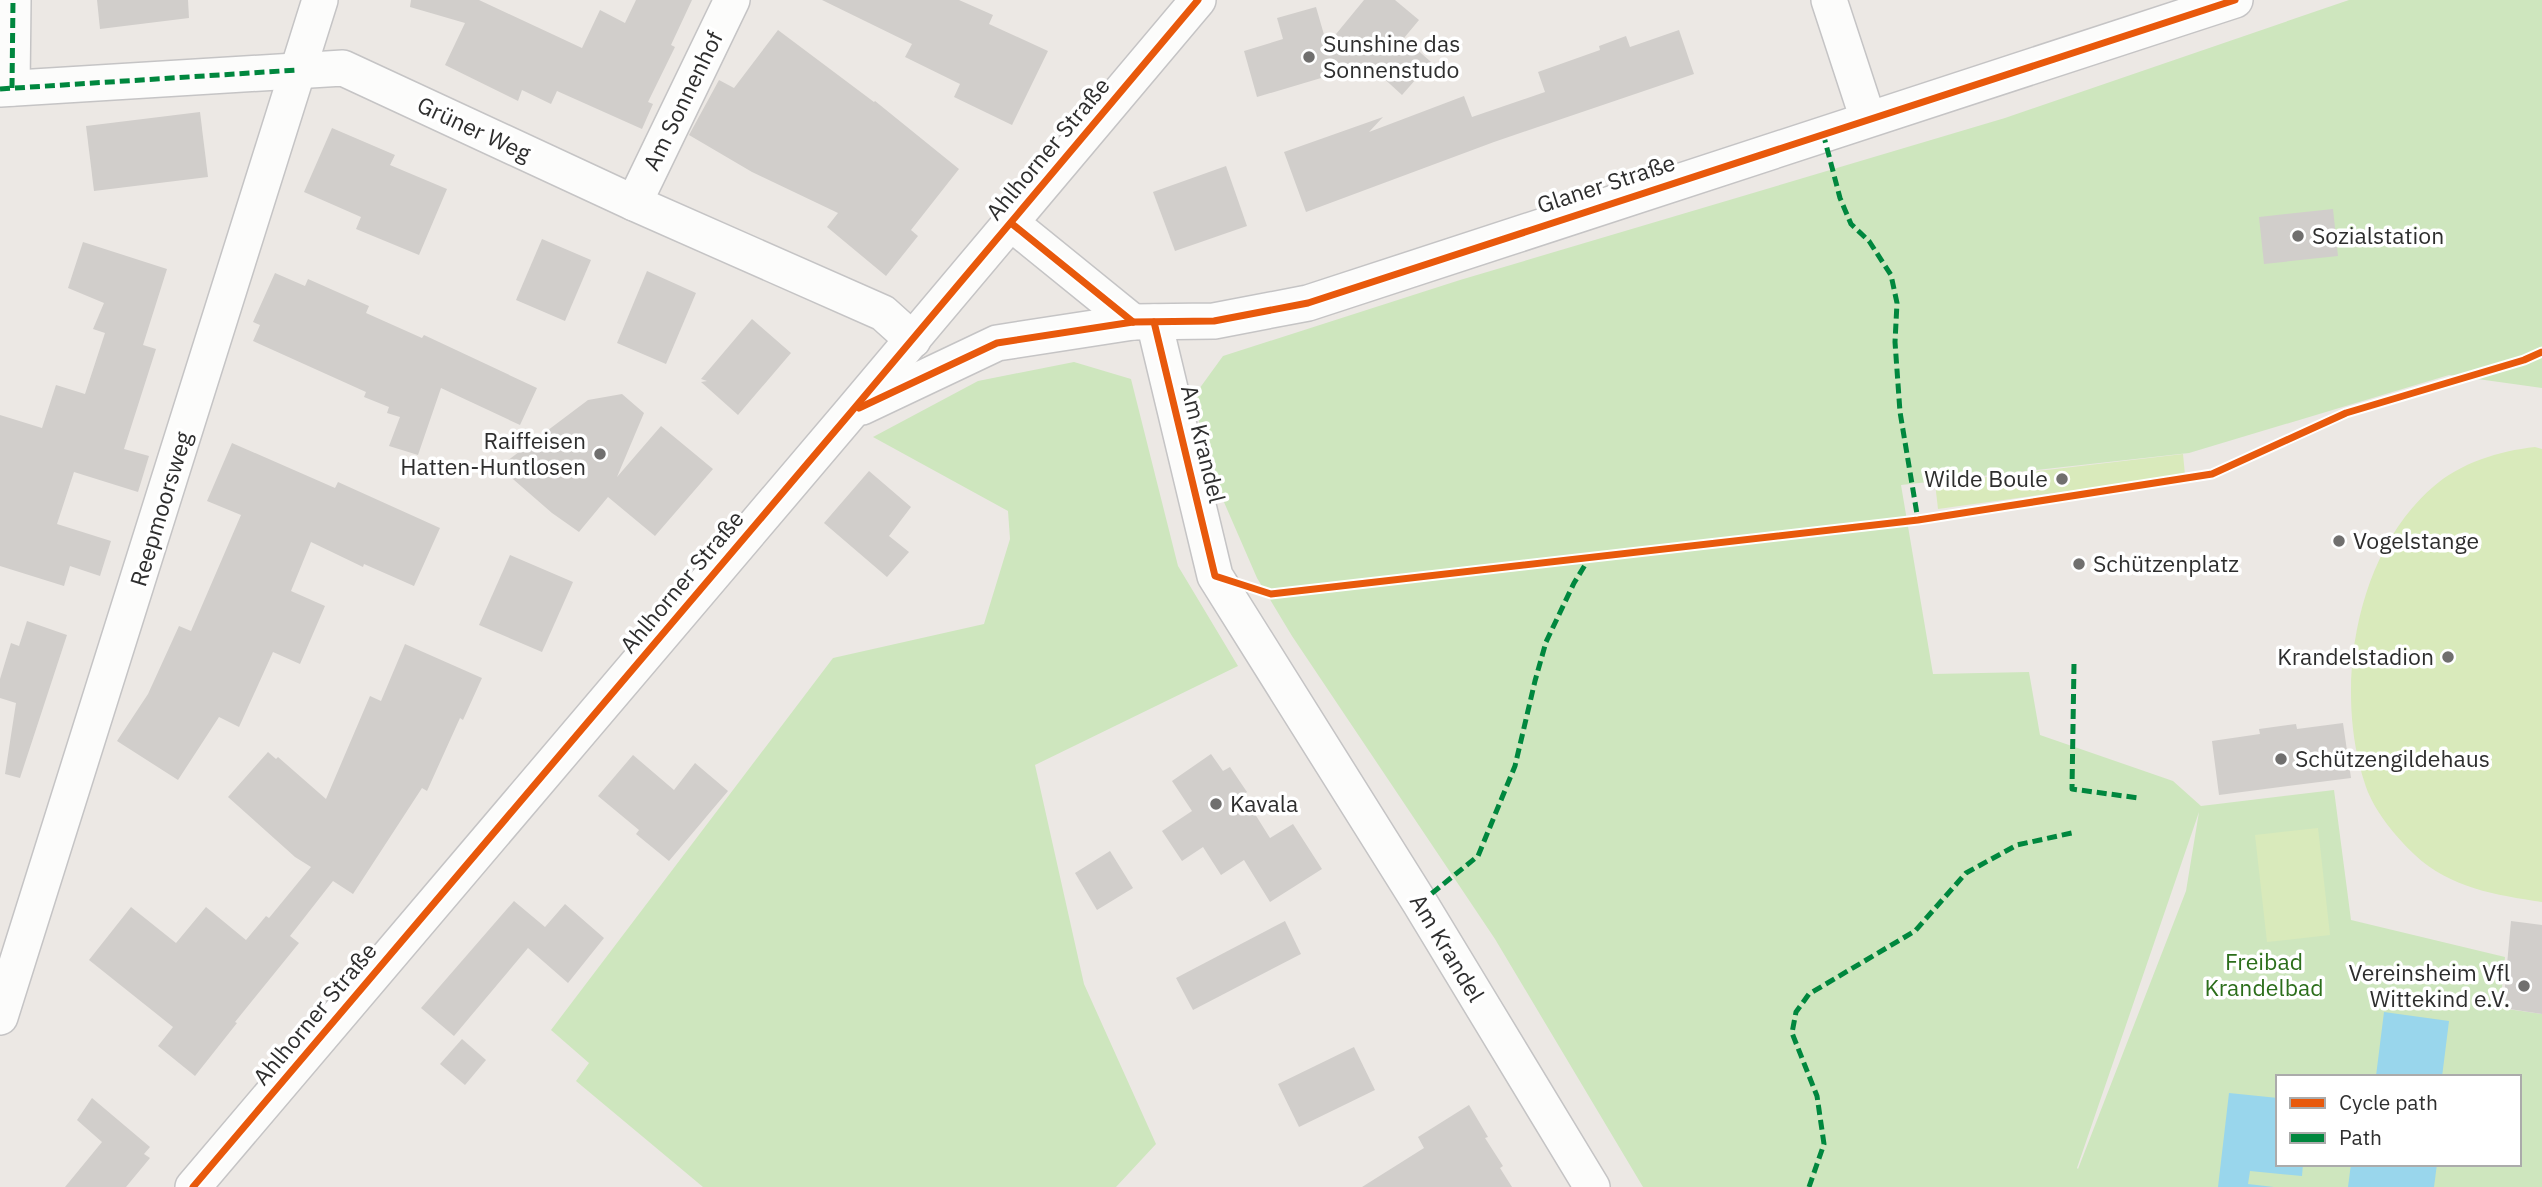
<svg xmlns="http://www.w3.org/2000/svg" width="2542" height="1187" viewBox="0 0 2542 1187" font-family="'IBM Plex Sans',sans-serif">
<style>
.green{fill:#cee6be;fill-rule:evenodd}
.pitch{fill:#d9eabb}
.water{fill:#99d6ec}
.building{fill:#d1cecb}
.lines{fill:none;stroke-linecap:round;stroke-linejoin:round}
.minor-casing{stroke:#c5c4c5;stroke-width:38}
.minor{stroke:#fcfcfb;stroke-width:35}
.quiet{stroke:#00873e;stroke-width:5;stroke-dasharray:10 5;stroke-linecap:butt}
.cycleway-casing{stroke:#fff;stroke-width:11}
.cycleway{stroke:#e8590c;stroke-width:7}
.poi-dot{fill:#706f6e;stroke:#fff;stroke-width:2.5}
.labels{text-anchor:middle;stroke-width:7;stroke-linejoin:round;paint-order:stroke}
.poi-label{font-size:23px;fill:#2e2e2e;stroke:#fff;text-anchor:start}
.street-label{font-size:23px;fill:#2e2e2e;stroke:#fff}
.park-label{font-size:23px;fill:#2c6e1b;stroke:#fff}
</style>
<rect width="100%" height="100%" fill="#ece8e4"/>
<g class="green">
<path d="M2349,0h193v388l-93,-13 -260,78 -288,32 32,189 96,-2 11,63 133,46 28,25 133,-16 17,130 154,37 -5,51 42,6v173h-899l-148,-248 -203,-303 -35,-58 -50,-115 -13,-67 29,-40 237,-76 545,-162zM2199,812l-13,79 -108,278 -1,-1zM2278,1077h241v87h-241z"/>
<polygon points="1074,362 1131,379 1178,566 1238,666 1035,765 1084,984 1156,1144 1116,1187 703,1187 576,1081 589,1063 551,1030 833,658 984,624 1010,539 1008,511 873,437 978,381"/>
</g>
<g class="pitch">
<path d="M2535,447l7,2v453c-46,-7 -92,-14 -127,-47 -19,-18 -40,-43 -49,-68 -33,-95 -12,-232 67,-300 27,-24 66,-36 102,-40z"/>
<polygon points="2183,454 2185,475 1938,509 1935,483"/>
<polygon points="2318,828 2330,935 2267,942 2255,835"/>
</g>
<g class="water">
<polygon points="2384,1012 2449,1021 2442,1077 2376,1076"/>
<polygon points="2229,1093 2278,1098 2278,1164 2303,1164 2302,1176 2250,1171 2248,1184 2274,1187 2218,1187"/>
<polygon points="2351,1164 2437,1164 2434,1187 2348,1187"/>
</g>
<g class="building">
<polygon points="97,0 188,0 189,18 100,29"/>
<polygon points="411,0 479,0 582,48 600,10 625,23 636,0 692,0 671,45 675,47 648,102 653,104 642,129 557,91 551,104 522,90 518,101 445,65 465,23 410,7"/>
<polygon points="822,0 959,0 993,15 989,24 1048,51 1012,125 954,97 960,84 905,57 912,44"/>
<polygon points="1364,0 1395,0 1419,20 1404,38 1431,62 1402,95 1368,64 1257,97 1244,51 1283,39 1277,18 1316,7 1327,45"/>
<polygon points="778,30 874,102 875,101 959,169 911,230 918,236 886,276 827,227 838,213 752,172 689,135 719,80 734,88"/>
<polygon points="1679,30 1694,74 1494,142 1306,212 1284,152 1383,117 1369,132 1464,96 1472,117 1545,92 1538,72 1600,50 1599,46 1626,36 1630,47"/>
<polygon points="200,112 208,177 94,191 86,126"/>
<polygon points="332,128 395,155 390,165 447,189 419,255 356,229 361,217 304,192"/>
<polygon points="1226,166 1247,226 1175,251 1153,192"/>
<polygon points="2333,209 2338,256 2264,264 2259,217"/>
<polygon points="542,239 591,260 565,321 516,300"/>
<polygon points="83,242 167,269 143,345 156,349 124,449 149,456 138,492 74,472 57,524 111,541 100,576 70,566 64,586 0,566 0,415 42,428 56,385 85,394 105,333 93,329 104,303 68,288"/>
<polygon points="647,271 696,293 666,364 617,343"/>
<polygon points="275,273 305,286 308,279 369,306 366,313 422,338 424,335 537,388 520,425 441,388 418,455 389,446 400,417 387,413 389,407 364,397 366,392 253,341 260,325 253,322"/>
<polygon points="752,319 791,353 738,415 701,382 707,381 701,379"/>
<polygon points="622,394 644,413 617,477 661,426 713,469 655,536 608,497 579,532 552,513 499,467 588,400"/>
<polygon points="232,443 335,488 338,482 440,528 414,586 364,564 363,567 311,542 291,591 325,606 300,664 273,652 239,727 219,717 178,780 117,741 148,694 179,626 191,631 241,515 207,501"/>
<polygon points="869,471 911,507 889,536 909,552 887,577 824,523"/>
<polygon points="510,555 573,582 542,652 479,625"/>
<polygon points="27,621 67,635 20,778 5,774 16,703 0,698 0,679 11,643 19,646"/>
<polygon points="405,644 482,678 463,720 460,718 427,791 422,788 353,894 333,881 290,936 299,943 235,1022 237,1023 195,1076 158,1046 173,1027 89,960 131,907 176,943 206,907 246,940 266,916 269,918 311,867 295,857 228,797 268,752 276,759 278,757 326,799 370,696 381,701"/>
<polygon points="2343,723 2351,778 2219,795 2212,741 2260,734 2259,729 2296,724 2297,729"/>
<polygon points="1211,754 1223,771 1230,767 1247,792 1243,795 1270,838 1293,824 1322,869 1270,902 1244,860 1221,875 1203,847 1182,861 1162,831 1192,811 1172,781"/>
<polygon points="633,755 674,790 695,763 728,791 669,861 636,834 639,830 598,796"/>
<polygon points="1110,851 1133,888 1097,910 1075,873"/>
<polygon points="514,901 545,927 565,904 604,938 568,983 528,948 454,1036 421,1008"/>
<polygon points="1285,921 1301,954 1193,1010 1176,978"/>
<polygon points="2511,921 2542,925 2542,1014 2503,1008"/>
<polygon points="462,1039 486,1060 465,1085 440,1064"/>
<polygon points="1354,1047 1375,1090 1299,1127 1278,1084"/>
<polygon points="92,1098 150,1147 144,1154 150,1158 126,1187 65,1187 102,1142 77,1120"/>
<polygon points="1469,1105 1488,1137 1485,1138 1503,1166 1500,1168 1512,1187 1362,1187 1424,1148 1418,1137"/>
</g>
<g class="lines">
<g class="minor-casing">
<g id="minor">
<polyline points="1829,0 1868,119"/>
<polyline points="12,88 13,0"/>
<polyline points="0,89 343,68 634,203 883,313 913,340"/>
<polyline points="634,203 732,0"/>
<polyline points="1011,223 1133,322"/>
<polyline points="1154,322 1215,576 1420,903 1592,1187"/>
<polyline points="862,407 997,343 1133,322 1214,321 1308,303 2235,0"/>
<polyline points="0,1017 320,0"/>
<polyline points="193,1187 852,411 1198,0"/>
</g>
</g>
<use href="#minor" class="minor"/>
<g class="quiet">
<polyline points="12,88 13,0"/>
<polyline points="0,89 297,70"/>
<polyline points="1823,133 1840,198 1851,224 1869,241 1891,275 1897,303 1895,342 1900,412 1918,520 1922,520"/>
<polyline points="2074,664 2072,789 2139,798"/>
<polyline points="1420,903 1478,856 1515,766 1535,681 1546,642 1574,583 1590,557"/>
<polyline points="1809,1187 1824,1144 1817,1096 1792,1033 1796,1012 1809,994 1915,931 1966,873 2017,845 2076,832"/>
</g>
<g class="cycleway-casing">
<g id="cycleway">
<polyline points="1011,223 1133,322"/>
<polyline points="1154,322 1215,576 1271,594 1918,520 2212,474 2346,413 2524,360 2542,352"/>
<polyline points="859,408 997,343 1133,322 1214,321 1308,303 2235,0"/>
<polyline points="193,1187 852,411 1198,0"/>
</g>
</g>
<use href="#cycleway" class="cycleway"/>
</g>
<g class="poi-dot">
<circle cx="1309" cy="57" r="7"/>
<circle cx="2298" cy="236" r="7"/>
<circle cx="600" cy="454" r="7"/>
<circle cx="2062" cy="479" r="7"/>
<circle cx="2339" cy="541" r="7"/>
<circle cx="2079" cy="564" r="7"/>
<circle cx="2448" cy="657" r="7"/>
<circle cx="2281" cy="759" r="7"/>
<circle cx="1216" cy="804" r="7"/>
<circle cx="2524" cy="986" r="7"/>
</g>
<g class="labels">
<g class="poi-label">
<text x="1323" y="52">Sunshine das<tspan x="1323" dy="26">Sonnenstudo</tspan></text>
<text x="2312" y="244">Sozialstation</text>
<text x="586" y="449" text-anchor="end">Raiffeisen<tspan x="586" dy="26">Hatten-Huntlosen</tspan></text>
<text x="2048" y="487" text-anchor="end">Wilde Boule</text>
<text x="2353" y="549">Vogelstange</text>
<text x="2093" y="572">Schützenplatz</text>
<text x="2434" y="665" text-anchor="end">Krandelstadion</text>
<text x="2295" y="767">Schützengildehaus</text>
<text x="1230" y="812">Kavala</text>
<text x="2510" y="981" text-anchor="end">Vereinsheim Vfl<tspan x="2510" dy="26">Wittekind e.V.</tspan></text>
</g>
<g class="street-label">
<text transform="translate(683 101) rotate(-64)" y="8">Am Sonnenhof</text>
<text transform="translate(474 129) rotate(25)" y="8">Grüner Weg</text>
<text transform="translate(1048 149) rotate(-50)" y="8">Ahlhorner Straße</text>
<text transform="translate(1606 184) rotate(-18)" y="8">Glaner Straße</text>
<text transform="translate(1203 444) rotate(76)" y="8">Am Krandel</text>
<text transform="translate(161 509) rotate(-73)" y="8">Reepmoorsweg</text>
<text transform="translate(682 582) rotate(-50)" y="8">Ahlhorner Straße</text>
<text transform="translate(1447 948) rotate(59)" y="8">Am Krandel</text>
<text transform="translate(315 1014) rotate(-50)" y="8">Ahlhorner Straße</text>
</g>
<g class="park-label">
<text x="2264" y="970">Freibad<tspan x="2264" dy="26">Krandelbad</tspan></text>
</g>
</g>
<rect x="2276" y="1075" width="245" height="91" fill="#ffffff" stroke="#ababab" stroke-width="2"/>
<rect x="2290" y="1098" width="35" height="10" fill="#e8590c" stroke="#ababab" stroke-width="2"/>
<text x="2339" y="1110" font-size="21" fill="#2e2e2e">Cycle path</text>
<rect x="2290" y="1133" width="35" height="10" fill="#00873e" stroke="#ababab" stroke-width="2"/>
<text x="2339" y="1145" font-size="21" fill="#2e2e2e">Path</text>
</svg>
